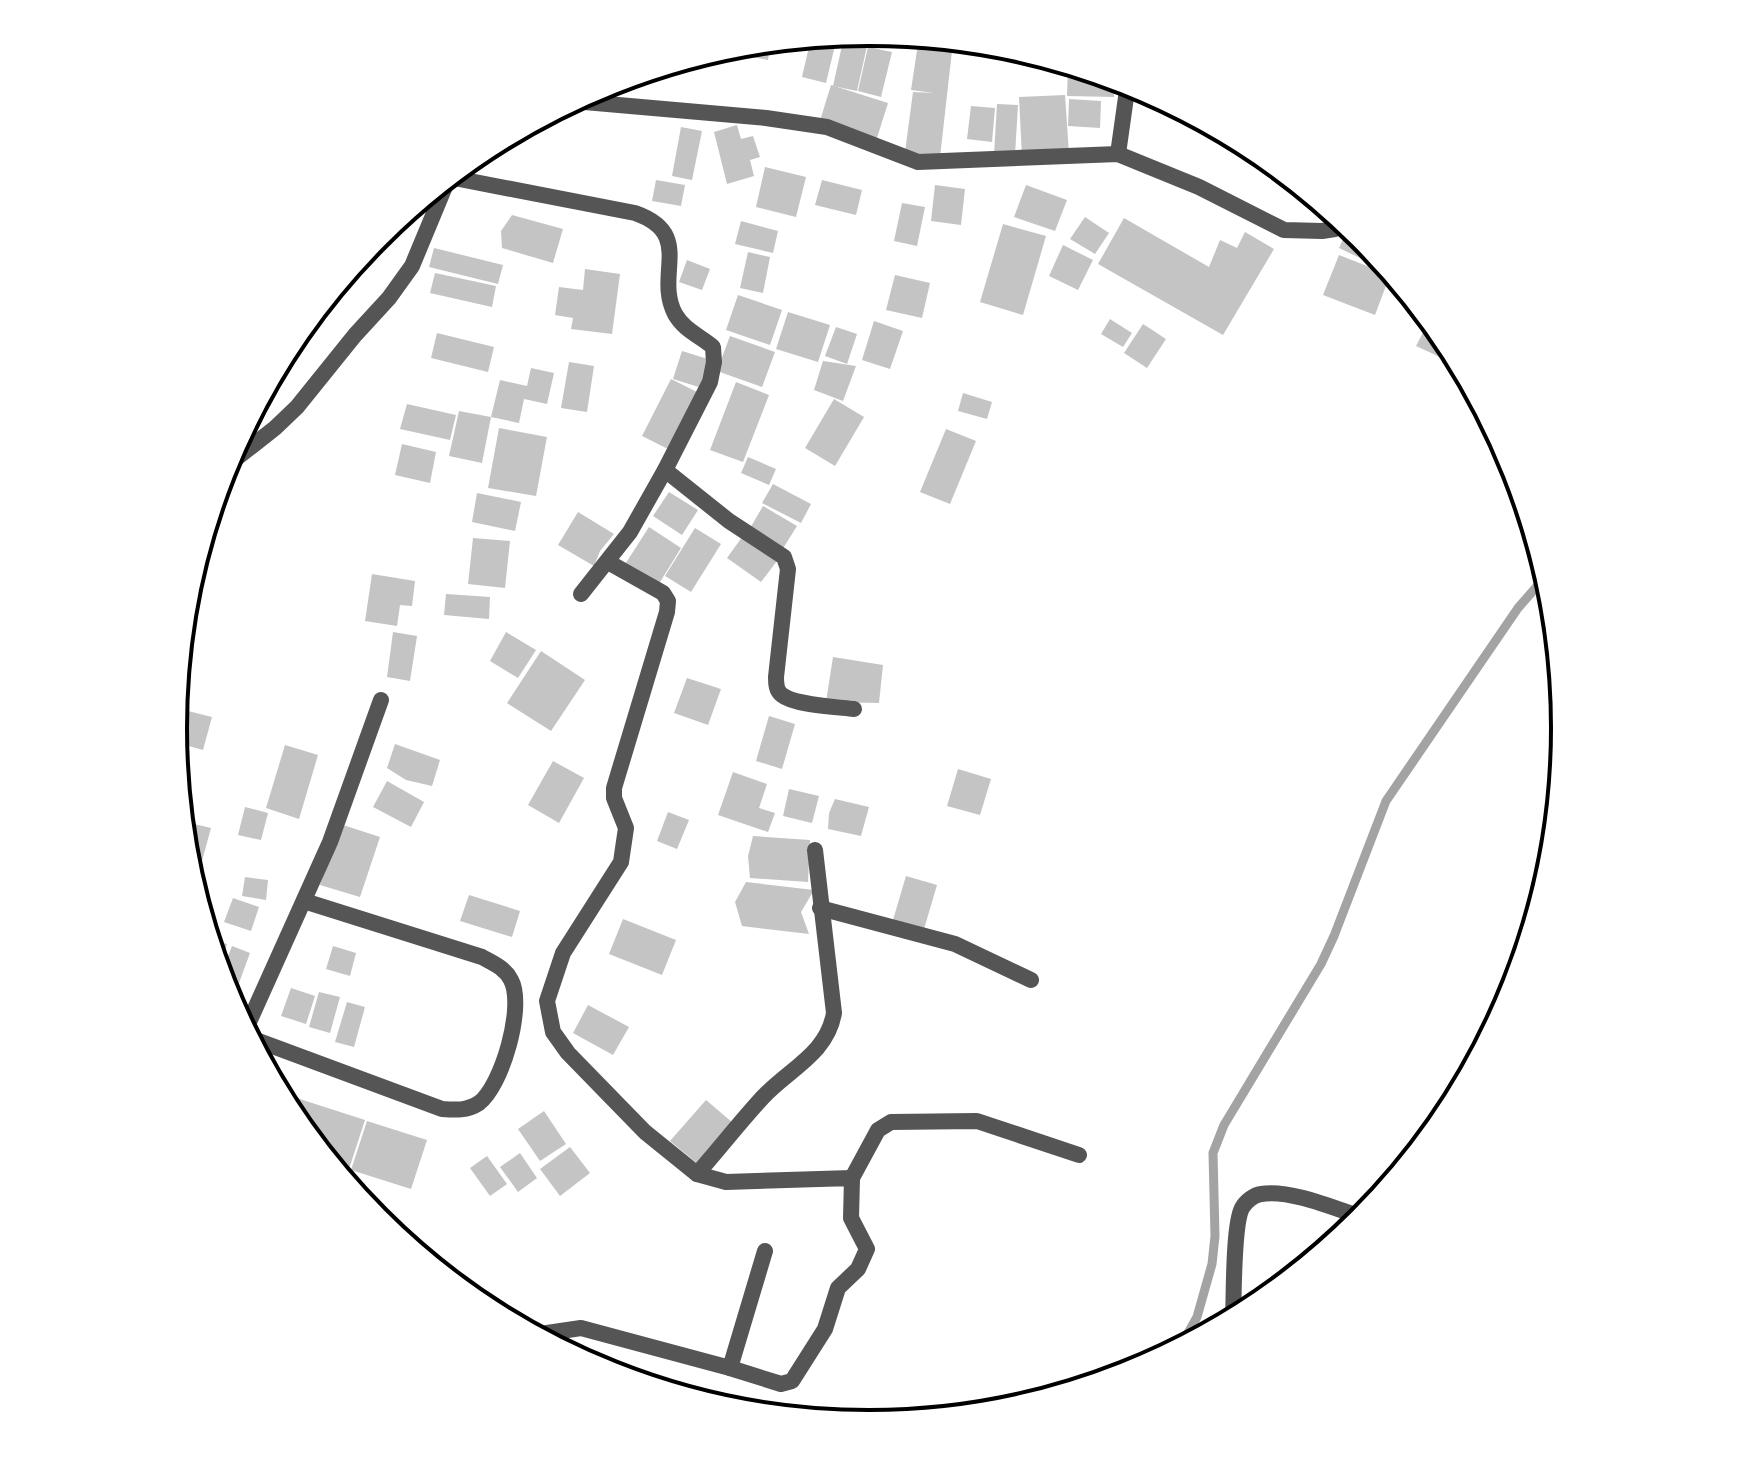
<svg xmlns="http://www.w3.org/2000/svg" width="1739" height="1457" viewBox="0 0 1739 1457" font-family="Ubuntu,sans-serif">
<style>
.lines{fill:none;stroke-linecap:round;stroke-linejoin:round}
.stream{stroke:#a3a3a3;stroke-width:9}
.building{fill:#c4c4c4}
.street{stroke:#555;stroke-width:16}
.rim{fill:none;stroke:#000;stroke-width:4}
</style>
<rect width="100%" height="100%" fill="#fff"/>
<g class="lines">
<polyline class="stream" points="1050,1398 1104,1375 1158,1359 1183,1342 1197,1317 1212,1264 1215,1236 1213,1153 1224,1125 1321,964 1334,936 1386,801 1518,608 1547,575"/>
</g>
<g class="building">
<polygon points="832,36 837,37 826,83 802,77 811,38"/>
<polygon points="919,37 953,42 940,157 905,152 913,92 934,93 911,90"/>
<polygon points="843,41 867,46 857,91 833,86"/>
<polygon points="771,42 768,60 718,50 734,45"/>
<polygon points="868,47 892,52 881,97 858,91"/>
<polygon points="1068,64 1114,78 1114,97 1067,96"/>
<polygon points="831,85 888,103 876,141 819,124"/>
<polygon points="1065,95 1069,154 1022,157 1019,97"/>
<polygon points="1069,99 1101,101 1100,128 1068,126"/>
<polygon points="997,104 1018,105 1015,155 994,154"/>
<polygon points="971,106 995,108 992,142 967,139"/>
<polygon points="737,125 741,139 753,136 760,157 750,160 754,176 727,184 714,132"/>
<polygon points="681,127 702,131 692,180 672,176"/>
<polygon points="765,167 806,177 796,217 756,207"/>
<polygon points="656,180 685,185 681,206 652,201"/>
<polygon points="822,180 862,190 856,215 815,205"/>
<polygon points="935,185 965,189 961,225 931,221"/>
<polygon points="1026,185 1067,200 1055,231 1014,217"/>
<polygon points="902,203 925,207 917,246 894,241"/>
<polygon points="512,215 563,229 553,263 502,248 501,231"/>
<polygon points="1085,217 1109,233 1095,254 1070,239"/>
<polygon points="1124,218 1209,267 1220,240 1237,248 1245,232 1274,249 1223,335 1098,264"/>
<polygon points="741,221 778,231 773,253 735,244"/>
<polygon points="1003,224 1046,236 1023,315 980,302"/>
<polygon points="1349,226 1362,236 1385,264 1383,269 1339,248"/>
<polygon points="1063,245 1093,260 1078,290 1049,276"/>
<polygon points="434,248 503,265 498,284 429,267"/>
<polygon points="748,252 770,257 763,293 740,288"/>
<polygon points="1339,255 1390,275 1375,315 1323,295"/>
<polygon points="687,260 710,269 702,290 679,282"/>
<polygon points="585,269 620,274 612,334 571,329 573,318 555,315 559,287 583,290"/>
<polygon points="435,273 496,286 492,307 430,293"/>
<polygon points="895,275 930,283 922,318 886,310"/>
<polygon points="738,295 782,310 770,345 726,330"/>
<polygon points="788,312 830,325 818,362 776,349"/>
<polygon points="1110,319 1132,333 1123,347 1101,334"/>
<polygon points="1430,319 1449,343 1442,358 1416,346"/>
<polygon points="874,321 903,331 890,369 862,360"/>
<polygon points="1143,324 1166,339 1147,368 1124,353"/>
<polygon points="836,327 857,334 847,364 825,356"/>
<polygon points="437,333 494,347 488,372 431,358"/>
<polygon points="730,336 775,352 762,387 717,371"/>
<polygon points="1450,347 1452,348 1468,378 1442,363"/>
<polygon points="682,351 711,360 702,388 673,379"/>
<polygon points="823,361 856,366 843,401 814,390"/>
<polygon points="569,362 594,366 587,412 561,408"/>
<polygon points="531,368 554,373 547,404 524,399 519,423 491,417 500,380 527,386"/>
<polygon points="671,379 701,394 672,451 642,436"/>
<polygon points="736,382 769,395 743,462 710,450"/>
<polygon points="963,393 992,402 987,419 958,411"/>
<polygon points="834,399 864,417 835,466 805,448"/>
<polygon points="407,404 456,415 450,440 400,429"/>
<polygon points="459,411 491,417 482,463 449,456"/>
<polygon points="499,428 547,437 536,496 488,488"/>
<polygon points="946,429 976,441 950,504 920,492"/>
<polygon points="402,444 436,452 430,483 395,475"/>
<polygon points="748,457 776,469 769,485 741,473"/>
<polygon points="773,484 811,504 801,523 762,503"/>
<polygon points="669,492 698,510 682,535 653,516"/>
<polygon points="477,493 521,502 515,531 472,522"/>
<polygon points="763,506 797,526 782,550 749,530"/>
<polygon points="578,512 614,534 600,551 594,566 558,545"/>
<polygon points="649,527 681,548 657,587 624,566"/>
<polygon points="695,528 721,544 691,592 665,576"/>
<polygon points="745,533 780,557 761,582 727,558"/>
<polygon points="473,538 510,541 505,588 468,584"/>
<polygon points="372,574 415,581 412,606 400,605 397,626 365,621"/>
<polygon points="446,594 490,597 489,619 444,615"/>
<polygon points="393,632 417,636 410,681 387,677"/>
<polygon points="506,632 536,650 518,678 490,661"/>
<polygon points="541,651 585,680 551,731 507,703"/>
<polygon points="833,657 883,665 879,703 826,702"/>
<polygon points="687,678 721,689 708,725 674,713"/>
<polygon points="180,709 212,717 203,750 174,742 173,733"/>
<polygon points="769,716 795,724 782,769 756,761"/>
<polygon points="395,744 440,760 432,786 406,780 387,768"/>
<polygon points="285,745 318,755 299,819 266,808"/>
<polygon points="553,761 584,778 559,823 528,805"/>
<polygon points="958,769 991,779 980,815 947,806"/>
<polygon points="733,772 767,784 759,808 775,813 768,832 718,815"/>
<polygon points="387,781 424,802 411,827 373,807"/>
<polygon points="789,789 819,796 812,823 783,816"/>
<polygon points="835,799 869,807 861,836 828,829 829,813"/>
<polygon points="245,807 268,813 261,840 238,835"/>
<polygon points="668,812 689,820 677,849 657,841"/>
<polygon points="182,821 211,828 196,883 192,882 186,864"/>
<polygon points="340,824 380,837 360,897 320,885"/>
<polygon points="753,836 810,840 808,882 750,878 748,856"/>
<polygon points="906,876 937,885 924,929 893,920"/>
<polygon points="245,877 268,880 266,900 242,896"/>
<polygon points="746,882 814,890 801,912 809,934 742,926 735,902"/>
<polygon points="469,895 520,911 512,937 460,921"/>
<polygon points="233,898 259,907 251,931 224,922"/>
<polygon points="623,919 676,940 662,975 609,954"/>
<polygon points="209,939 227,944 219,971 213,951"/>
<polygon points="232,946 250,953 239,983 220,977"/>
<polygon points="333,946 356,953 350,976 326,969"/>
<polygon points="291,988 315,996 306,1024 281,1016"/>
<polygon points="319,992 340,997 330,1033 309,1027"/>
<polygon points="347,1002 365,1007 354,1047 335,1042"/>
<polygon points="588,1005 629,1027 613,1055 573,1033"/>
<polygon points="278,1092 365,1120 349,1169 329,1163 290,1115"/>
<polygon points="706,1100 733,1123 698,1164 670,1141"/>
<polygon points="544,1111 566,1144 540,1161 518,1129"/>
<polygon points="367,1121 427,1140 411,1189 351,1170"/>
<polygon points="570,1147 590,1173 560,1196 540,1169"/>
<polygon points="520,1153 537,1178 518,1192 500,1167"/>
<polygon points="487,1156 507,1184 490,1196 470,1168"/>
</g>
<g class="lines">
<g class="street">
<polyline points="573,101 766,118 827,127 918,162 1118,154 1199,187 1284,230 1322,231 1335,229 1344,221"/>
<polyline points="1118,154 1128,83"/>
<path d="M449,177l186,36c60,21 19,61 40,101 9,16 25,22 38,33l1,15 -4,20 -45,88 -35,62 -49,62"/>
<polyline points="224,468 275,428 297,407 355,335 389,298 412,266 449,177"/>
<path d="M665,470l64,51 55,36 4,12 -12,108c0,6 0,14 6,18 12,10 55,12 72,14"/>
<polyline points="608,562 663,593 668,601 667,612 614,788 614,798 626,828 621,862 563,953 547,1001 553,1032 568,1053 645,1132 697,1174 726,1182 852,1178 851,1218 867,1249 858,1269 838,1288 825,1329 792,1381 781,1384 730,1368"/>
<polyline points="820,908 955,944 1031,980"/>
<polyline points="245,1031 330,842 381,700"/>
<path d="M248,1037l194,72c13,1 25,2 37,-6 23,-17 46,-97 32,-123 -6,-12 -18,-17 -29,-23l-178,-56"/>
<path d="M697,1174c22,-25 43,-52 66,-77 26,-28 64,-43 71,-84l-19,-163"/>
<polyline points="852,1178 878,1130 891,1122 977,1121 1079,1155"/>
<path d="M1233,1320c1,-23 0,-95 9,-112 4,-7 12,-13 19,-14 30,-5 75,15 103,24"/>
<polyline points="540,1338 547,1333 581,1328 730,1368 765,1251"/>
</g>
</g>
<path d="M0 0H1739V1457H0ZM187 728a682 682 0 1 1 1364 0a682 682 0 1 1-1364 0Z" fill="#fff" fill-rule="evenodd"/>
<path class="rim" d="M187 728a682 682 0 1 1 1364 0a682 682 0 1 1-1364 0Z"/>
</svg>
